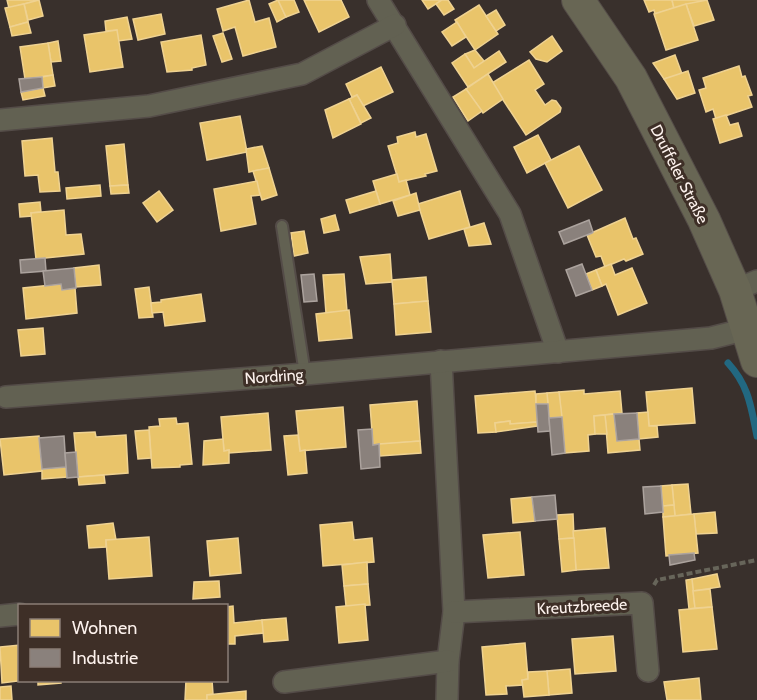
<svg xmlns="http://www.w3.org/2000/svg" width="757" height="700" viewBox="0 0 757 700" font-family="Cabin,sans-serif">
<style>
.homes{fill:#e9c46a;stroke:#efd291;stroke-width:1.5}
.industry{fill:#8a817c;stroke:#aca39e;stroke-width:1.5}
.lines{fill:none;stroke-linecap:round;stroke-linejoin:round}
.stream{stroke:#226881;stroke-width:7}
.lane-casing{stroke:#544c48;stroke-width:14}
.street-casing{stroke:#544c48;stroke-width:24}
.secondary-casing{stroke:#544c48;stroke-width:34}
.path{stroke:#67655a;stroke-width:4;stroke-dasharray:6 3;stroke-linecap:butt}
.lane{stroke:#626152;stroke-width:10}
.street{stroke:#626152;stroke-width:21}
.secondary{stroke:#686654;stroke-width:32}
.labels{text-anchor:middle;stroke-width:6;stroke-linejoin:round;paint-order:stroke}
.street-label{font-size:16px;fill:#fdf2ed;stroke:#3e2f27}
</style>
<rect width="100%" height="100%" fill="#39302c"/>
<g class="homes">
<polygon points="7,0 39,0 9,8"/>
<polygon points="39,0 43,16 28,20 24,4"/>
<polygon points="249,0 255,22 269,18 276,47 243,56 235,27 223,31 217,9"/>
<polygon points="278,0 286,17 277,22 269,4"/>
<polygon points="278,0 294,0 299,12 286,17"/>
<polygon points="304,0 341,0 349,17 319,32"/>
<polygon points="422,0 442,0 428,9"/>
<polygon points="442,0 448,0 454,9 444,15 436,4"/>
<polygon points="644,0 672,0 674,8 655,14 654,10 649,12"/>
<polygon points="672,0 707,0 674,8"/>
<polygon points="707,0 714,20 694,26 686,4"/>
<polygon points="24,4 28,22 10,27 5,8"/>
<polygon points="686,4 698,40 666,50 654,14"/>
<polygon points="479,5 498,34 475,50 455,20"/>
<polygon points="496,10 505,25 496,31 486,16"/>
<polygon points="161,14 165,34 138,40 133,19"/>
<polygon points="127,17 132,39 118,41 117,30 106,31 105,21"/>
<polygon points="28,22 31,33 12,36 10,27"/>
<polygon points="457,22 466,37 452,46 442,32"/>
<polygon points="117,30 123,67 90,72 84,35"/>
<polygon points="223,33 232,59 222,62 213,36"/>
<polygon points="201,35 206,65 192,68 192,70 167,72 161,42"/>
<polygon points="552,36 562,51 547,62 536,59 530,52"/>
<polygon points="58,41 61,61 51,62 48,43"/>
<polygon points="48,43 53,75 25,79 20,47"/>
<polygon points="475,50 484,61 474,68 465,54"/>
<polygon points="499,51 506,62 468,87 452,63 465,54 474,68"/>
<polygon points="675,55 682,74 664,79 653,63"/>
<polygon points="529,60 544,84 535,90 545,105 552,100 556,101 561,108 560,112 526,135 492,83"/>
<polygon points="739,66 742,77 745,76 752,95 748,96 752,107 716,119 713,109 706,112 699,90 706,88 703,78"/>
<polygon points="381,67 393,92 363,106 357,95 352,97 346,84"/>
<polygon points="688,71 695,93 677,99 664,79"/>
<polygon points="488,74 503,99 483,113 466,89"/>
<polygon points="53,75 55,86 43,88 42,77"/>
<polygon points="43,88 45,96 23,100 21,92"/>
<polygon points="466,89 482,111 468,121 453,97"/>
<polygon points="357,95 371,118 361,123 349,99"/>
<polygon points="349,99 361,124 333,138 325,110"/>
<polygon points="726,115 730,125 738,123 742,136 720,143 713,119"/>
<polygon points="240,116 247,152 207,160 200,123"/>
<polygon points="415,132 416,137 426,134 437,171 425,174 426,176 399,182 388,146 398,143 397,137"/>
<polygon points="538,135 551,160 527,173 514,147"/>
<polygon points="52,138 55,172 58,172 60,191 40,192 38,175 25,176 22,141"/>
<polygon points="124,144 128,185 110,186 106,146"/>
<polygon points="262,146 269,168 249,172 246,149"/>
<polygon points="579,146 602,190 568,208 545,163"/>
<polygon points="269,168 277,195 262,200 253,171"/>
<polygon points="397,174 399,182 406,180 410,195 380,204 373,181"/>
<polygon points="257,181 260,195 251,196 256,224 221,231 214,189"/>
<polygon points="100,185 101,196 67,199 66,188"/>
<polygon points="128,185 129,193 111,194 110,186"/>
<polygon points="159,191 173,210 157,222 143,203"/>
<polygon points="376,191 380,204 350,213 346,200"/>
<polygon points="460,191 470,227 429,239 418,204"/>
<polygon points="416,193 420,210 398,216 393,201"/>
<polygon points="40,202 41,212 31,213 32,216 20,217 19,204"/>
<polygon points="64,210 66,235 81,234 84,254 36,259 31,213"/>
<polygon points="335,215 339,230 324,233 321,219"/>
<polygon points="625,218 633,239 636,238 643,254 626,261 624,259 605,267 601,256 596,257 587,235"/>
<polygon points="484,223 491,244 469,246 464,229"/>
<polygon points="304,231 308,253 294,256 291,233"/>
<polygon points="390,254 392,282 366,284 360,257"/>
<polygon points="611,264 615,275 632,268 647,303 618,315 606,284 602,286 596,270"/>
<polygon points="99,265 101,285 76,287 74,268"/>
<polygon points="596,270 602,286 592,290 586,274"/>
<polygon points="344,274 347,311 326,313 323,275"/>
<polygon points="426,277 428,301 394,304 392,280"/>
<polygon points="61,284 62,290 75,288 77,313 26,319 23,288"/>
<polygon points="149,287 153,317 139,318 135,289"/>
<polygon points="201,294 205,321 165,326 163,312 152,313 151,303 161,302 161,300"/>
<polygon points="428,301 431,332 396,335 394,304"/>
<polygon points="349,310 352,338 319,341 316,314"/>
<polygon points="43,328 45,354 21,356 18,330"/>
<polygon points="692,388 695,423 649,426 646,392"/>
<polygon points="584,390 584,394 620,391 622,413 594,416 595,434 588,435 589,451 565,453 559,392"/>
<polygon points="535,391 538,422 510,424 510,421 495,423 496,432 478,433 475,396"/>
<polygon points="559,392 562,417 549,418 547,393"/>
<polygon points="547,393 548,404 536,404 536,394"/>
<polygon points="417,401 420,441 373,445 370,405"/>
<polygon points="343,407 346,447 300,451 296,411"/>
<polygon points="648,412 649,426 657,426 658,437 639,439 637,413"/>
<polygon points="268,413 271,450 229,453 229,450 224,451 221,417"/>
<polygon points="614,414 617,441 639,439 640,450 608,453 605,415"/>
<polygon points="605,415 607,434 595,434 594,416"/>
<polygon points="176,418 177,424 188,423 192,464 180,465 180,467 152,468 149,427 160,426 159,419"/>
<polygon points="510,421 510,424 537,422 537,426 496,432 495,423"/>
<polygon points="149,430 151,458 138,459 135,431"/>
<polygon points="95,432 96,437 126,435 128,473 78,477 74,433"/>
<polygon points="298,435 300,451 305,450 307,473 288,475 284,436"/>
<polygon points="39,436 42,471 4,475 0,439"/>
<polygon points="223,439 224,451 229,450 229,463 203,465 204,441"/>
<polygon points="420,441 421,453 380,456 379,444"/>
<polygon points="66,467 67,477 42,479 42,469"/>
<polygon points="104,475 105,483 79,485 78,477"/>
<polygon points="688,484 691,514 675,516 672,485"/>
<polygon points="672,485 674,505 663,506 661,486"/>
<polygon points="532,497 535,521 513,523 511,499"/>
<polygon points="674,505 675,516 663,517 663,506"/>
<polygon points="715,512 717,533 696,534 694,514"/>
<polygon points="573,514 574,538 559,539 557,515"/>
<polygon points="694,514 698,553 666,556 663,517"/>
<polygon points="352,522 354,540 372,538 374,562 323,566 320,525"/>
<polygon points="113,523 116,540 106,540 106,547 89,548 87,526"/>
<polygon points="605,528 609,568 576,570 573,531"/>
<polygon points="520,532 524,575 488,578 483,535"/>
<polygon points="149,537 152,576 109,579 106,540"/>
<polygon points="238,538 241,573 210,576 207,541"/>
<polygon points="574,538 576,570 562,572 559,539"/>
<polygon points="367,562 368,584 344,586 342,565"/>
<polygon points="717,574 720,587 693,591 692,579"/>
<polygon points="692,579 695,608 689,609 686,580"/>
<polygon points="219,581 220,597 193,599 194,582"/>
<polygon points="368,584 370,605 346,606 344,586"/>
<polygon points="710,589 712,607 695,608 693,591"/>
<polygon points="365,604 368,640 339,643 336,607"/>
<polygon points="233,606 234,623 262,620 264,633 235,636 235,644 226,644 226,607"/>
<polygon points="712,607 717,649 683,652 679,610"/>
<polygon points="286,618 288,640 264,642 262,620"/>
<polygon points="613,636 616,671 575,674 572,639"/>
<polygon points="525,643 528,679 522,680 523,685 506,686 507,694 486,695 482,647"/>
<polygon points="20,645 20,680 26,680 2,683 0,647"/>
<polygon points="570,669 572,693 549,695 547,671"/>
<polygon points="547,671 549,695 524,697 522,680 528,679 528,672"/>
<polygon points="699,678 701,700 667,700 664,682"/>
<polygon points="38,680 61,680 61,683 38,685"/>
<polygon points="186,680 212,680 213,694 207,695 207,700 185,700"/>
<polygon points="11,686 12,700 0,700 0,687"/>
<polygon points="246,691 246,700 207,700 207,695"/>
</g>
<g class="industry">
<polygon points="42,77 43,88 21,92 19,79"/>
<polygon points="589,220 593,232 592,233 564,244 559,232"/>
<polygon points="45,258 46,271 21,273 20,260"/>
<polygon points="582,264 592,290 576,296 566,270"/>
<polygon points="74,268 76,288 62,290 61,284 45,286 43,271"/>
<polygon points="314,274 317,301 304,302 301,275"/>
<polygon points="536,404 548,404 550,431 538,432"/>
<polygon points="637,413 639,439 617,441 614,414"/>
<polygon points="562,417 565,453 552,455 549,418"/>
<polygon points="372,429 373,445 379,444 380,467 361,469 358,430"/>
<polygon points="64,436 66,467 42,469 39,438"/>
<polygon points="76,452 78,477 67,478 65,453"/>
<polygon points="661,486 663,512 645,514 643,487"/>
<polygon points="555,495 557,519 535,521 532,497"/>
<polygon points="694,553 695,560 670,565 669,555"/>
</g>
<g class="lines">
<path class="stream" d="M728,363c21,23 23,44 29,73"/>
<g class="lane-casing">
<polyline id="lane" points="282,226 305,374"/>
</g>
<g class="street-casing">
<g id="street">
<polyline points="378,0 510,214 558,352"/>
<polyline points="0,120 149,106 302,74 395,25"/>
<polyline points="735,290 757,281"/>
<polyline points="441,361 454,612 448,661 447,700"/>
<polyline points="6,397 305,374 711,338 747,329"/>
<polyline points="454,612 642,603 648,671"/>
<polyline points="0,616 20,614"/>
<polyline points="284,682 448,661"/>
</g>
</g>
<g class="secondary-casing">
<polyline id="secondary" points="578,0 631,78 704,220 735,290 757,361"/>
</g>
<polyline class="path" points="654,585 657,580 757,560"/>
<use href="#lane" class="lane"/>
<use href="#street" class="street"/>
<use href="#secondary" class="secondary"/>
</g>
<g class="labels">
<g class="street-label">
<text transform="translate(680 174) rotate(63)" y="6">Druffeler Straße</text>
<text transform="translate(274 376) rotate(-4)" y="6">Nordring</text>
<text transform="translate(582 606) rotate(-3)" y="6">Kreutzbreede</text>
</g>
</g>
<rect x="18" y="604" width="210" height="78" fill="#3e2f27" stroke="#8a7d76" stroke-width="1.5"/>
<rect x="30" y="619" width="30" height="18" fill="#e9c46a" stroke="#8a7d76" stroke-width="1.5"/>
<text x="72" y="634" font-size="18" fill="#fdf2ed">Wohnen</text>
<rect x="30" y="649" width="30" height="18" fill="#8a817c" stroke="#8a7d76" stroke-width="1.5"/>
<text x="72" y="664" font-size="18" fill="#fdf2ed">Industrie</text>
</svg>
